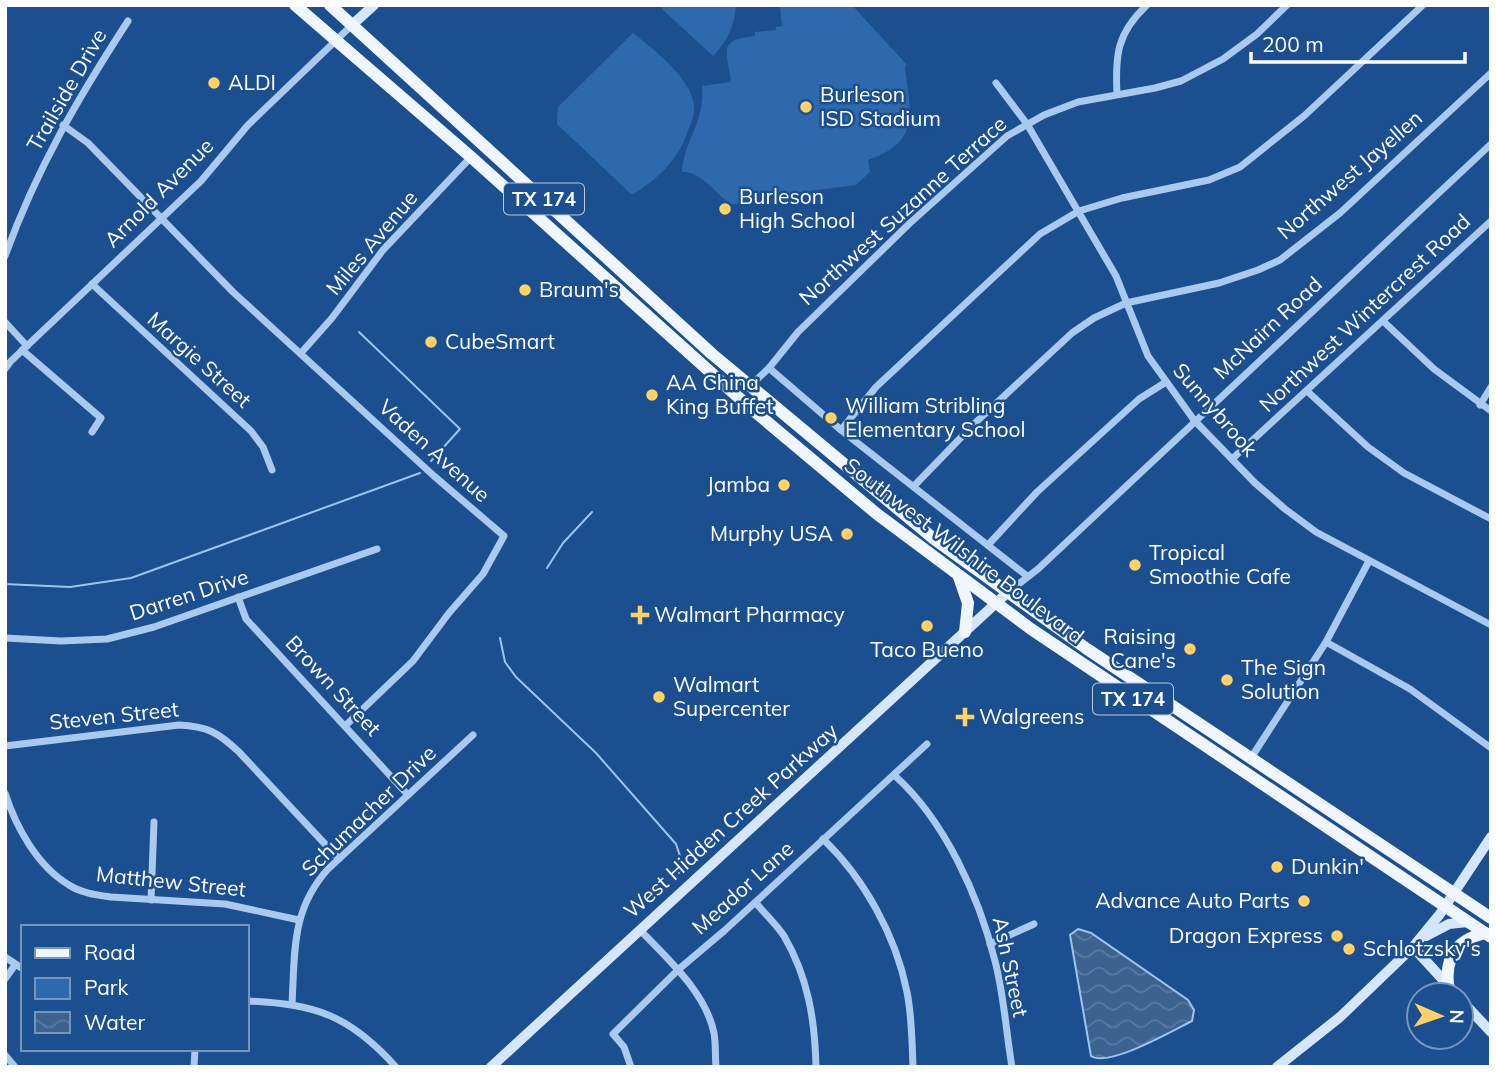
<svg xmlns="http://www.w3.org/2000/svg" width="1496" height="1072" viewBox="0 0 1496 1072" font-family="Mulish,sans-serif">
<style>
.green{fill:#2e69ad}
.water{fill:url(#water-waves);stroke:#9cc4f0;stroke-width:2}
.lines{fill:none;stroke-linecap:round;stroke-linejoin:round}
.stream{stroke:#9cc4f0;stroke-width:2}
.street{stroke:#a9c9ee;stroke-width:7}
.secondary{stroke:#d6e6fa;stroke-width:10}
.primary{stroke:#f0f6ff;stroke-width:12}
.poi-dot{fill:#ffd166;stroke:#1b4f8f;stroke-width:2.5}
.labels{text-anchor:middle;stroke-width:5;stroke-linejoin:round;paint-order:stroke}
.shield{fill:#1b4f8f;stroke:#bbcadd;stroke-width:2}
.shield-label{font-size:19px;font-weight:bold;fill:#fff}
.poi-label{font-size:21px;fill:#fff;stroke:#1b4f8f;text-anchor:start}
.street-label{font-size:21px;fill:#fff;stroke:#1b4f8f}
</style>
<defs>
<pattern id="water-waves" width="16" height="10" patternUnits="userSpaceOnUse" patternTransform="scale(1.75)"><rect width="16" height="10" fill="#3c6290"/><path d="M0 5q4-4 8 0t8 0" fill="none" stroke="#597aa1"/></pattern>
</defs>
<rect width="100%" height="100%" fill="#1b4f8f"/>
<g class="green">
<path d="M662,5h73l1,1c-2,21 -9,35 -23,50l-50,-46z"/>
<path d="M780,5h72l55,60 -2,2c5,45 17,74 -37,93l2,12 -14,13 -85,11 1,5 -41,3c-16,-10 -29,-33 -49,-32 2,-33 23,-48 20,-86l29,-4c-4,-32 -14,-42 24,-46v-4l21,-2v-3l6,-1z"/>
<path d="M633,33c20,16 64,49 61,78 0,8 -6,18 -8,25 -10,27 -30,44 -54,59l-75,-71 1,-17z"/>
</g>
<path class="water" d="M1078,929l13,4 97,67 6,10 -2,11c-18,9 -84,47 -101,35l-21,-121z"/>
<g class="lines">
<g class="stream">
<polyline points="359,332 460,429 431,461"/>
<polyline points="547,568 563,543 592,512"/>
<polyline points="5,584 70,587 131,578 420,473"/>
<polyline points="500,638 505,662 516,677 596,753 676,844 680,856 679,873"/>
</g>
<g class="street">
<polyline points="996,83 1027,124 1116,276 1148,356 1194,420 1255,483 1285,509 1316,532 1491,625"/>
<path d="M1117,94c-2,-39 0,-61 30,-89"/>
<polyline points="63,125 88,143 233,292 434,476 504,536 483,574 449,613 413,661 345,726"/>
<path d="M5,256c32,-88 73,-158 123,-235"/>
<polyline points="92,284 251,431 263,447 272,470"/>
<polyline points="1383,321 1434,369 1491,411"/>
<polyline points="5,322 27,346"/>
<polyline points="22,350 101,418 92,432"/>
<polyline points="301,353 332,318 383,250 471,157"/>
<polyline points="769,368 841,430 1027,576"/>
<polyline points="5,369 11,361 201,181 248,125 352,25"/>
<polyline points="750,386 769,368 798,332 910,223 1007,136 1044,115 1078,102 1155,88 1181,81 1223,59 1257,34 1287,5"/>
<polyline points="1307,391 1368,447 1404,473 1491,519"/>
<polyline points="1480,405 1491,387"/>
<polyline points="841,430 876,387 1040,234 1079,211 1122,198 1209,180 1240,167 1304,116 1423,5"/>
<polyline points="1232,459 1491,221"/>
<polyline points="914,486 974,424 1072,333 1094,318 1126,303 1219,283 1258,270 1280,260 1340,213 1491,73"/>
<polyline points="988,545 1037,492 1139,399 1166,382"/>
<polyline points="1007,593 1038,569 1491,144"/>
<polyline points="238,597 246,619 408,795"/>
<polyline points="5,638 61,641 107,639 154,627 377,549"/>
<polyline points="1326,642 1410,689 1491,748"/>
<path d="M5,746l174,-21c28,1 40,8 60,27l100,107"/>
<polyline points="1251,758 1326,642 1369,561"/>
<path d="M894,775c51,45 85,122 101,186 9,34 11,71 17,106"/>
<path d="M5,793c11,34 32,73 64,92 12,8 28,10 42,12l114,7 74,16"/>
<path d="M823,839c41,39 73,97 84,153 5,25 5,50 6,75"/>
<polyline points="151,900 154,822"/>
<path d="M756,903c9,11 20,21 28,33 24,41 31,84 32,131"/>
<path d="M640,930c27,28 66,63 74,103 2,11 1,23 2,34"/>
<polyline points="990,944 1034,924"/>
<polyline points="5,957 23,969"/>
<polyline points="5,979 15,965"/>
<path d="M247,1001c69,3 102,14 149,66"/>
<path d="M292,1004c3,-52 -1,-94 36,-135l145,-134"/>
<polyline points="5,1055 15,1067"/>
<polyline points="194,1067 195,1049"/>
<polyline points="631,1067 624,1047 613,1034 679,969 724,931 927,744"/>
</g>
<g class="secondary">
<polyline points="352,25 374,5"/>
<polyline points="1426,936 1449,924 1468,922"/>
<polyline points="1413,947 1457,995"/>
<polyline points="1461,1000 1491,1032"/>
<polyline points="491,1067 1007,593"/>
<polyline points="1277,1067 1340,1017 1413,947 1440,914 1491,837"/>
</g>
<g class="primary">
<polyline points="295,5 471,157 747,405 877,514 1031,629 1491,937"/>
<polyline points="330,5 712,354 934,539 1087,649 1491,918"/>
<polyline points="959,577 968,603 965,632"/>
<path d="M1448,986c-3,-30 9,-46 37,-53"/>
</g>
</g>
<g class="poi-dot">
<circle cx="214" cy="83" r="7"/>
<circle cx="806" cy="107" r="7"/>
<circle cx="725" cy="209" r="7"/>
<circle cx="525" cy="290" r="7"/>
<circle cx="431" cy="342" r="7"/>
<circle cx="652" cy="395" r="7"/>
<circle cx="831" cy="418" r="7"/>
<circle cx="784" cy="485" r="7"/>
<circle cx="847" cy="534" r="7"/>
<circle cx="1135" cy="565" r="7"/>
<path d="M636.5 604.5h7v7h7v7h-7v7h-7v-7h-7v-7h7z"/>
<circle cx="927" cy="626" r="7"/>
<circle cx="1190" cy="649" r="7"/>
<circle cx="1227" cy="680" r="7"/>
<circle cx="659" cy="697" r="7"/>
<path d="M961.5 706.5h7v7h7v7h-7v7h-7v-7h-7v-7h7z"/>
<circle cx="1277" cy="867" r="7"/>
<circle cx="1304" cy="901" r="7"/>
<circle cx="1337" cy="936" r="7"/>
<circle cx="1349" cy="949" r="7"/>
</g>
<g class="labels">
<g class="shield">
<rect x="504" y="183.5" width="80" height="31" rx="5"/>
<rect x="1093" y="683.5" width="80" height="31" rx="5"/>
</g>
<g class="shield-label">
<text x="544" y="206">TX 174</text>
<text x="1133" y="706">TX 174</text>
</g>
<g class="poi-label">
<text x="228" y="90">ALDI</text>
<text x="820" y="102">Burleson<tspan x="820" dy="24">ISD Stadium</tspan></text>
<text x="739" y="204">Burleson<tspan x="739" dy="24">High School</tspan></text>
<text x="539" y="297">Braum's</text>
<text x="445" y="349">CubeSmart</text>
<text x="666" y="390">AA China<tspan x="666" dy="24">King Buffet</tspan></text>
<text x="845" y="413">William Stribling<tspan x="845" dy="24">Elementary School</tspan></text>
<text x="770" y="492" text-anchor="end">Jamba</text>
<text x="833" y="541" text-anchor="end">Murphy USA</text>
<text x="1149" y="560">Tropical<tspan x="1149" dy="24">Smoothie Cafe</tspan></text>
<text x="654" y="622">Walmart Pharmacy</text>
<text x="1176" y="644" text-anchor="end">Raising<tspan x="1176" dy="24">Cane's</tspan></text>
<text x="927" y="657" text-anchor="middle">Taco Bueno</text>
<text x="1241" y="675">The Sign<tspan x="1241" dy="24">Solution</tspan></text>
<text x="673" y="692">Walmart<tspan x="673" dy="24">Supercenter</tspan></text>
<text x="979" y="724">Walgreens</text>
<text x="1291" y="874">Dunkin'</text>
<text x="1290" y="908" text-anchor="end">Advance Auto Parts</text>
<text x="1323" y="943" text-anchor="end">Dragon Express</text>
<text x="1363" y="956">Schlotzsky's</text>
</g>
<g class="street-label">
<text transform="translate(67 90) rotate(-60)" y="7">Trailside Drive</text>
<text transform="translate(1350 175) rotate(-41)" y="7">Northwest Jayellen</text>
<text transform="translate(159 193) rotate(-45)" y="7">Arnold Avenue</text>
<text transform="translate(903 211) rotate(-42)" y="7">Northwest Suzanne Terrace</text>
<text transform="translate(372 243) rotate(-50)" y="7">Miles Avenue</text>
<text transform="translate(1365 313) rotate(-43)" y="7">Northwest Wintercrest Road</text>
<text transform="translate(1268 328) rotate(-43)" y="7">McNairn Road</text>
<text transform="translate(199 360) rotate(42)" y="7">Margie Street</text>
<text transform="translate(1215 410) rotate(49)" y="7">Sunnybrook</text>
<text transform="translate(434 451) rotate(42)" y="7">Vaden Avenue</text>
<text transform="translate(964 551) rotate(37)" y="7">Southwest Wilshire Boulevard</text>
<text transform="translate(189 595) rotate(-18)" y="7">Darren Drive</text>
<text transform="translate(333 686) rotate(47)" y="7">Brown Street</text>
<text transform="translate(114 716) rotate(-6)" y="7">Steven Street</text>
<text transform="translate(369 811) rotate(-44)" y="7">Schumacher Drive</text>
<text transform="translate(731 821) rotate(-42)" y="7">West Hidden Creek Parkway</text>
<text transform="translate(171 882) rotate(6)" y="7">Matthew Street</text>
<text transform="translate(743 888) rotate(-42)" y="7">Meador Lane</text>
<text transform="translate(1010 967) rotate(78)" y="7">Ash Street</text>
</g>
</g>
<rect width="1496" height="1072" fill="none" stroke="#ffffff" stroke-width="14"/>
<rect x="21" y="925" width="228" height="126" fill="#1b4f8f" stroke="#7695bc" stroke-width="2"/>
<rect x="35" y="948" width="35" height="10" fill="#f0f6ff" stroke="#7695bc" stroke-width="2"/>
<text x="84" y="960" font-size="21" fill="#ffffff">Road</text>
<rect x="35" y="978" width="35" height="21" fill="#2e69ad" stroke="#7695bc" stroke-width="2"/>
<text x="84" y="995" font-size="21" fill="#ffffff">Park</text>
<rect x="35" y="1012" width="35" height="21" fill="url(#water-waves)" stroke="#7695bc" stroke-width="2"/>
<text x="84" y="1030" font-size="21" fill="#ffffff">Water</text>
<g transform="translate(1440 1016) rotate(92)"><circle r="33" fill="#1b4f8f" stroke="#7695bc" stroke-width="2"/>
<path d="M0-5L12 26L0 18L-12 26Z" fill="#ffd166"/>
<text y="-10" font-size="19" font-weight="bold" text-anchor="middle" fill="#ffffff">N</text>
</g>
<path d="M1251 52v10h214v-10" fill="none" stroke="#ffffff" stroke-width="3.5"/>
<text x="1262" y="52" font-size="21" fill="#ffffff" stroke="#1b4f8f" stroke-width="5" paint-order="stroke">200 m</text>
</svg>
